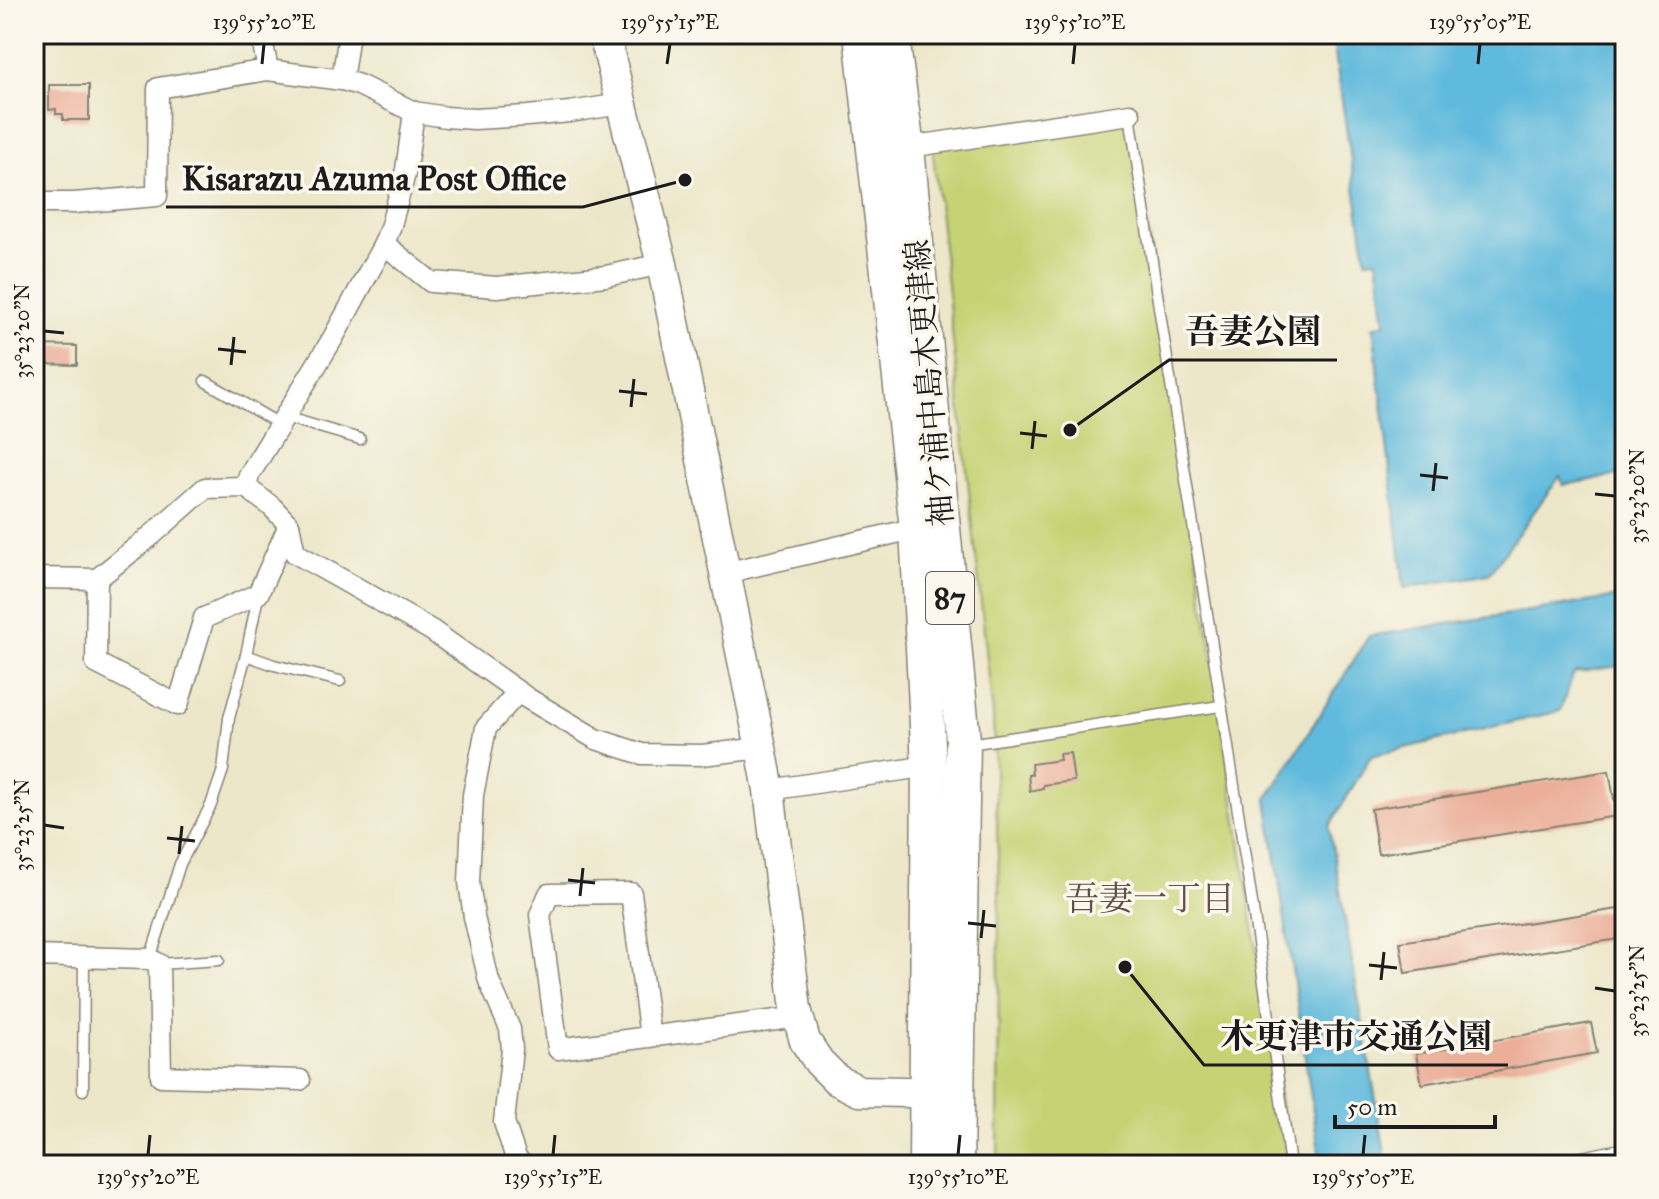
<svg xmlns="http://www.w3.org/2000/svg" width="1659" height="1199" viewBox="0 0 1659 1199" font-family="'IM FELL Great Primer','Noto Serif JP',serif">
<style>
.green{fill:#c6d374;stroke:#717848;stroke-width:2}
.water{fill:#5fbadd;stroke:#3e6b7c;stroke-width:2}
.building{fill:#ebae98}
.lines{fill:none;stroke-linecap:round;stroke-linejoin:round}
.lane-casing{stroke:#848273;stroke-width:13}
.street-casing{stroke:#848273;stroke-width:23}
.secondary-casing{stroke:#848273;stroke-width:33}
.primary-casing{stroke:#848273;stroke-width:37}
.lane{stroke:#fff;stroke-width:10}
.street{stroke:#fff;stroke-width:20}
.secondary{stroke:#fff;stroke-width:30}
.primary{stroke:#fff;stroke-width:34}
.ticks{fill:none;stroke:#1c1c1c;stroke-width:3}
.labels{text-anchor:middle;stroke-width:7;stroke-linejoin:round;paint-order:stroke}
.shield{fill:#fbf7ec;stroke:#5f5e5a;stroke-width:2}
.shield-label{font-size:30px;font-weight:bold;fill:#1c1c1c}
.street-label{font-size:32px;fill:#1c1c1c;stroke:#fbf7ec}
.neighbourhood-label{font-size:34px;fill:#644f47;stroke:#fbf7ec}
.leader{fill:none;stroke:#1c1c1c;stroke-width:3}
.callout-dot{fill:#1c1c1c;stroke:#fbf7ec;stroke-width:3}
.callout-label{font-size:34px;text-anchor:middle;font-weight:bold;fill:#1c1c1c;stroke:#fbf7ec;stroke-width:7;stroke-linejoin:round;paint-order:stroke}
.neatline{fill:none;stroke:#1c1c1c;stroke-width:3}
.ticks-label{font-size:20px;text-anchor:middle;fill:#1c1c1c}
</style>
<rect width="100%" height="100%" fill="#fbf7ec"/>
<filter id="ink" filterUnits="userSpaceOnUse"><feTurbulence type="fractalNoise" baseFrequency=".0125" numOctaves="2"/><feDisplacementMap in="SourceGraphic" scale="16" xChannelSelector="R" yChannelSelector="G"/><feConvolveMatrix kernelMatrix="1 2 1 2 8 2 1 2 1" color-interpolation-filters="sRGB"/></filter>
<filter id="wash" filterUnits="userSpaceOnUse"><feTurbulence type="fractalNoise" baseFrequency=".006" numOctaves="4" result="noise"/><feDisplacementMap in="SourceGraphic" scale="32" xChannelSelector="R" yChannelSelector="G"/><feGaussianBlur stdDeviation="1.8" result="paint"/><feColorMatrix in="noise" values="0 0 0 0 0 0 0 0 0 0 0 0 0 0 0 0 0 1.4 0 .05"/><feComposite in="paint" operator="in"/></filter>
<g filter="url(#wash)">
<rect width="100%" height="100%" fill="#ede7ca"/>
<polygon class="green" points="1130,114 1289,1165 998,1165 999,884 993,715 932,144"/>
<g class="water">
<polygon points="1332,34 1625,34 1625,474 1563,485 1560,476 1489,574 1404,588 1373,327 1385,323 1377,259 1366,260"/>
<polygon points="1625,596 1625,665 1574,673 1560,711 1371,756 1329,827 1387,1165 1321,1165 1267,799 1369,636"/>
</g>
<g id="blocks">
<g class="building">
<polygon points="49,85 89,85 89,120 63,120 63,114 56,114 56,109 49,110"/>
<polygon points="35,345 77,346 77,365 35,364"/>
<polygon points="1070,753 1074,781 1043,785 1043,788 1030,791 1028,775 1032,774 1031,764 1060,760 1059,754"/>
<polygon points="1609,771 1617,816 1378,854 1371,809"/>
<polygon points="1625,908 1625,938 1405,973 1400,942"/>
<polygon points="1591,1023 1597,1053 1422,1084 1416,1054"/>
</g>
</g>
</g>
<g filter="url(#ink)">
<use href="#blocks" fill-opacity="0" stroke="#848273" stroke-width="2"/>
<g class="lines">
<g class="lane-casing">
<g id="lane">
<path d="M1130,114c51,351 112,700 160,1051"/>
<polyline points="205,381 281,425"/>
<polyline points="285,417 360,439"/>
<polyline points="246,655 274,665 340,681"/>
<polyline points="969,744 1220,706"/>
<polyline points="150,959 180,864 211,805 223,770 229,718 246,655 258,596"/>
<polyline points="159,964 219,960"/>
<polyline points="83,1090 84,956"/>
<polyline points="1556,1165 1577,1158 1625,1148"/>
</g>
</g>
<g class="street-casing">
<g id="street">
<polyline points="261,34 268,70"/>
<polyline points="342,80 349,34"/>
<polyline points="896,149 1130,114"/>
<polyline points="34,203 74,203 157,196 158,88 268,70 342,80 359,85 414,112 446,117 474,119 527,116 570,112 621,104"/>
<polyline points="384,244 431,282 497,287 606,276 662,264"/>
<polyline points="246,487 249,475 333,338 384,244 391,225 406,170 414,112"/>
<polyline points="725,573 917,528"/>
<polyline points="34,578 97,579 152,535 205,488 246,487 272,507 289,525 295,553 431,630 527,698 596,739 642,754 702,755 761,748"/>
<polyline points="97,579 96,663 178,705 204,618 258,594 289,525"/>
<polyline points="518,692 486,728 473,795 469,882 474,917 489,981 510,1029 512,1049 504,1122 516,1158 523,1165"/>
<polyline points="769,790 929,766"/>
<polyline points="34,956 150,959 159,964 161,1076 300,1080"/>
<polyline points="650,1037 631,893 549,894 540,915 558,1049 799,1017"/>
</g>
</g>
<g class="secondary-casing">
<polyline id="secondary" points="604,34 662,264 761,748 769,790 796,1009 805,1041 819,1062 837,1080 859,1091 951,1093"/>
</g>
<g class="primary-casing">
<g id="primary">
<polyline points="861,34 917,528 929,766 926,1165"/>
<polyline points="893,34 894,53 907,148 963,740 956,1165"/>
</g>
</g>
<use href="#lane" class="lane"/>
<use href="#street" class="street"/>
<use href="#secondary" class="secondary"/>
<use href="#primary" class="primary"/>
</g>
</g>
<path class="ticks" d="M262,64l2,-20M667,64l3,-20M1073,64l2,-20M1478,64l2,-20M44,331l20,2M218,349l28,3M231,365l3,-28M619,391l28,3M631,407l3,-28M1020,433l27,3M1032,449l3,-28M1420,475l28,3M1433,491l3,-28M1595,494l20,2M44,825l20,3M167,838l28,3M179,854l3,-28M568,880l27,3M580,896l3,-28M968,923l28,3M981,938l3,-28M1369,965l28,3M1381,980l3,-28M1595,988l20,3M148,1155l2,-20M553,1155l2,-20M958,1155l2,-20M1363,1155l2,-20"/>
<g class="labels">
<rect class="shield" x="926" y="572" width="48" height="52" rx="6"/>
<g class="shield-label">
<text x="950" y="608">87</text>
</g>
<g class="street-label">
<text transform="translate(929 383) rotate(-95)" y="11">袖ケ浦中島木更津線</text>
</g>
<g class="neighbourhood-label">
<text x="1150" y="910">吾妻一丁目</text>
</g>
</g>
<path class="leader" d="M685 180L583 207H166M1070 430L1169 360H1337M1125 967L1204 1065H1508"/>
<g class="callout-dot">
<circle cx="685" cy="180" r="8"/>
<circle cx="1070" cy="430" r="8"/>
<circle cx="1125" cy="967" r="8"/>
</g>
<g class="callout-label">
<text x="374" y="190">Kisarazu Azuma Post Office</text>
<text x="1253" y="343">吾妻公園</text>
<text x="1356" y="1048">木更津市交通公園</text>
</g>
<rect width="1659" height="1199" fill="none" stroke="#fbf7ec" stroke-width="88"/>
<path d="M1335 1115v12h160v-12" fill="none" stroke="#1c1c1c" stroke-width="4"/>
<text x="1347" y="1115" font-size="24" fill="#1c1c1c" stroke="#fbf7ec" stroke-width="6" paint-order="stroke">50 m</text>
<rect x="44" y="44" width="1571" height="1111" class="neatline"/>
<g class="ticks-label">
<text x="264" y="29">139°55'20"E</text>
<text x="670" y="29">139°55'15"E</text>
<text x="1075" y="29">139°55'10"E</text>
<text x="1480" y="29">139°55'05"E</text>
<text transform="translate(22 331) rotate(-90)" y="7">35°23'20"N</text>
<text transform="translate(1637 496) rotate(-90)" y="7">35°23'20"N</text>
<text transform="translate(22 825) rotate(-90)" y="7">35°23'25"N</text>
<text transform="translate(1637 991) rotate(-90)" y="7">35°23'25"N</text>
<text x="148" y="1184">139°55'20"E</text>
<text x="553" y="1184">139°55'15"E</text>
<text x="958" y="1184">139°55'10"E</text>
<text x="1363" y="1184">139°55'05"E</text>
</g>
</svg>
